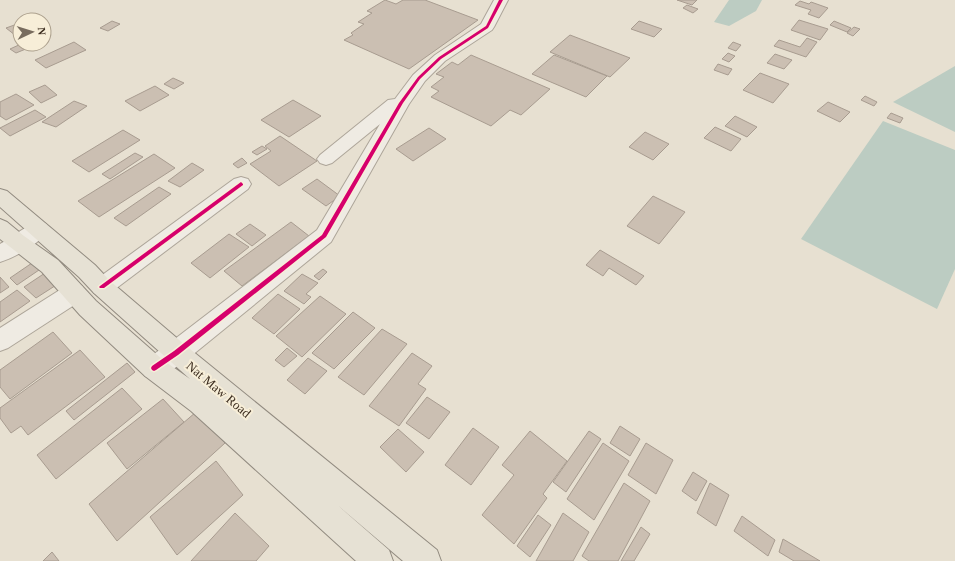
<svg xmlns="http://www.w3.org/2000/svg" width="955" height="561" viewBox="0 0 955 561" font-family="'Times New Roman',serif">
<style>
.water{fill:#bcccc2}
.building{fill:#cbbfb2;stroke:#a89c90}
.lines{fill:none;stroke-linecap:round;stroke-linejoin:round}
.street-casing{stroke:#ada599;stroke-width:2}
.primary-casing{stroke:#928b80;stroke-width:2}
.street{fill:#efebe3;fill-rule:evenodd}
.primary{fill:#e6e1d4;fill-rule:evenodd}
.cycleway-casing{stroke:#f7eed8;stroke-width:3}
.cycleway{fill:#d6006c;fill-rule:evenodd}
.labels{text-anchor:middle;stroke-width:4;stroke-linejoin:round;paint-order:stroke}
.street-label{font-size:13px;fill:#3d2e20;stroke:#f7eed8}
</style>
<rect width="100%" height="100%" fill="#e7e0d1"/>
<g class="water">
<polygon points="729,0 762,0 756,11 729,26 714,22"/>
<polygon points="955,66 955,132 893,102"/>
<polygon points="883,121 955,150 955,269 937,309 801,239"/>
</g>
<g class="building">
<polygon points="385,0 396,4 403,0 425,0 478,20 409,69 344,40 353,35 351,33 364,24 358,22 372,13 367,11"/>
<polygon points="677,0 697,0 692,5"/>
<polygon points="800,1 809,4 811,2 828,8 819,18 808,14 811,10 795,5"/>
<polygon points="687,5 698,9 693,13 683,8"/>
<polygon points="799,20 828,29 820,40 791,30"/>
<polygon points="112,21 120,24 108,31 100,28"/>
<polygon points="639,21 662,29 654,37 631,29"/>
<polygon points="834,21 851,28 847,32 830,25"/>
<polygon points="20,23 20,39 6,28"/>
<polygon points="854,27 860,29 853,36 847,33"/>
<polygon points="570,35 630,58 610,77 550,52"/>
<polygon points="807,38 817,42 806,57 774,46 779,40 800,47"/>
<polygon points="74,42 86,50 46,68 35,60"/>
<polygon points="733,42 741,45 736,51 728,48"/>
<polygon points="21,44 38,44 16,53 10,49"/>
<polygon points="728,53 735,56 729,62 722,59"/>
<polygon points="775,54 792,60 784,69 767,63"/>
<polygon points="471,55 550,89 521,115 510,110 491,126 431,97 439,91 431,87 444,77 436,74 452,62 458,65"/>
<polygon points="554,55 607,76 586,97 532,74"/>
<polygon points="718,64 732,69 728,75 714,70"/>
<polygon points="760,73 789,84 773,103 743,90"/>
<polygon points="173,78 184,83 174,89 164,84"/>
<polygon points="45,85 57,95 41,103 29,92"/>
<polygon points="155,86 169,95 140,111 125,101"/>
<polygon points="16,94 34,105 6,120 0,116 0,102"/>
<polygon points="865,96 877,102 874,106 861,100"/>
<polygon points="293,100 321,116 289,137 261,120"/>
<polygon points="74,101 87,106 56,127 42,122"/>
<polygon points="828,102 850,112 840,122 817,111"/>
<polygon points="35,110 46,117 10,136 0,128"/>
<polygon points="891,113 903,118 900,123 887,118"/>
<polygon points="735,116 757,127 747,137 725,126"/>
<polygon points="715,127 741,139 731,151 704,138"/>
<polygon points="429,128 446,139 413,161 396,149"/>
<polygon points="123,130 140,140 89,172 72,161"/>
<polygon points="645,132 669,144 653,160 629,147"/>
<polygon points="280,136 317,161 279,186 250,164 271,151 265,146"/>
<polygon points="262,146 267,149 257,155 252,152"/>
<polygon points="135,153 143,157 110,179 102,174"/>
<polygon points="154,154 175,168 99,217 78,201"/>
<polygon points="242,158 247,163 238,168 233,164"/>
<polygon points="192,163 204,170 180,187 168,181"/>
<polygon points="317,179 340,196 326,206 302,189"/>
<polygon points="159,187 171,194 126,226 114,218"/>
<polygon points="653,196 685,212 659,244 627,226"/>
<polygon points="291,222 309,236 242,286 224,271"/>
<polygon points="250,224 266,235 252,246 236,234"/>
<polygon points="229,234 249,247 210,278 191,263"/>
<polygon points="600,250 644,276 636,285 609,268 603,276 586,265"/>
<polygon points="32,263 39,270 17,285 10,278"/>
<polygon points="323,269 327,272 319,280 314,276"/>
<polygon points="48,271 61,282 36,298 24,287"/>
<polygon points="302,274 318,283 306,294 311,297 304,304 284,291"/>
<polygon points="0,277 9,287 0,293"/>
<polygon points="17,290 30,301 0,322 0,302"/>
<polygon points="278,294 300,309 274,334 252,318"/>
<polygon points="320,296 346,314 302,357 276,336"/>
<polygon points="353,312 375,328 334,369 312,353"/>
<polygon points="382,329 407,344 364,395 338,377"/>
<polygon points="53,332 72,353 10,399 0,387 0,370"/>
<polygon points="287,348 297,356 284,367 275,360"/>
<polygon points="80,350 105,377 28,435 21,426 11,433 0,418 0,408"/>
<polygon points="412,353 432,366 418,384 426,389 399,426 369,406"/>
<polygon points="308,358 327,371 305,394 287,380"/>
<polygon points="127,363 135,372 74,420 66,411"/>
<polygon points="122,388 142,409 56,479 37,455"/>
<polygon points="427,397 450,412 429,439 406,423"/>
<polygon points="163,399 184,422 127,469 107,443"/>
<polygon points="196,412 225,443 117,541 89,504"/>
<polygon points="620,426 640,439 630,456 610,443"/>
<polygon points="473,428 499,447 471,485 445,465"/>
<polygon points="398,429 424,452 406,472 380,447"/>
<polygon points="530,431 567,461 543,494 547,498 514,544 482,515 514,475 502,465"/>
<polygon points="589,431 601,439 566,492 553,482"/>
<polygon points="603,443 629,461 594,520 567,499"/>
<polygon points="646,443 673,460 656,494 628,475"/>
<polygon points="216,461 243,495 177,555 150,517"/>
<polygon points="693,472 707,481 696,501 682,491"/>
<polygon points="624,483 650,501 618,561 589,561 582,556"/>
<polygon points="710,483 729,495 716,526 697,513"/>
<polygon points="235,513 269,546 256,561 191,561"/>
<polygon points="563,513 589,532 573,561 536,561"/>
<polygon points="538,515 551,525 530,557 517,546"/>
<polygon points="742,516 775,540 768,556 734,531"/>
<polygon points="641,527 650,534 634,561 621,561"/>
<polygon points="783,539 820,561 794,561 779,552"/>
<polygon points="52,552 59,561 43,561"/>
</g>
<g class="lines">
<g class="street-casing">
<g id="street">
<polygon points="494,0 508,0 494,27 492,30 445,61 425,81 409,104 331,242 185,361 163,376 154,379 145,376 142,368 145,360 167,345 317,230 380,124 332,163 326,165 320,163 317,159 320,155 388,100 395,99 413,75 435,55 481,24"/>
<polygon points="241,177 248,179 251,184 248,189 110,293 102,296 94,293 91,287 94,281 234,179"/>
<path d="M39,221l7,3 3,5c-8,14 -33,28 -49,33v-18c13,-7 25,-18 39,-23z"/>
<polygon points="74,284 82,286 85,293 82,300 8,348 0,351 0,328 66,286"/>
</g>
</g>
<g class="primary-casing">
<polygon id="primary" points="0,189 7,191 95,265 110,281 185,345 437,550 441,561 403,561 335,503 389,550 393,561 356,561 191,411 145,376 80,315 42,272 0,239 0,219 7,222 24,236 58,260 96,301 163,360 190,379 94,293 79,277 0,207"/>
</g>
<use href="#street" class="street"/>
<use href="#primary" class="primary"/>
<g class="cycleway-casing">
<g id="cycleway">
<polygon points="499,0 503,0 488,28 441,59 420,79 403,103 326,237 178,355 156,370 154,371 152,370 151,368 152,366 174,351 322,235 399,103 418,77 439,57 486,26"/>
<polygon points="241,182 243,184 243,185 104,288 100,288 99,287 100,286"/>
</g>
</g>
<use href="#cycleway" class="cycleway"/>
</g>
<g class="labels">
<g class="street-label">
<text transform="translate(219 389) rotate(40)" y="5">Nat Maw Road</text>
</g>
</g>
<g transform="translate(32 32) rotate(86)"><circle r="19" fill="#f7eed8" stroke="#ada18e"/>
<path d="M0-3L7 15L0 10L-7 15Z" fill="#786c5e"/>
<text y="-6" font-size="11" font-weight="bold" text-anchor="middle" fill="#3d2e20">N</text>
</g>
</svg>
